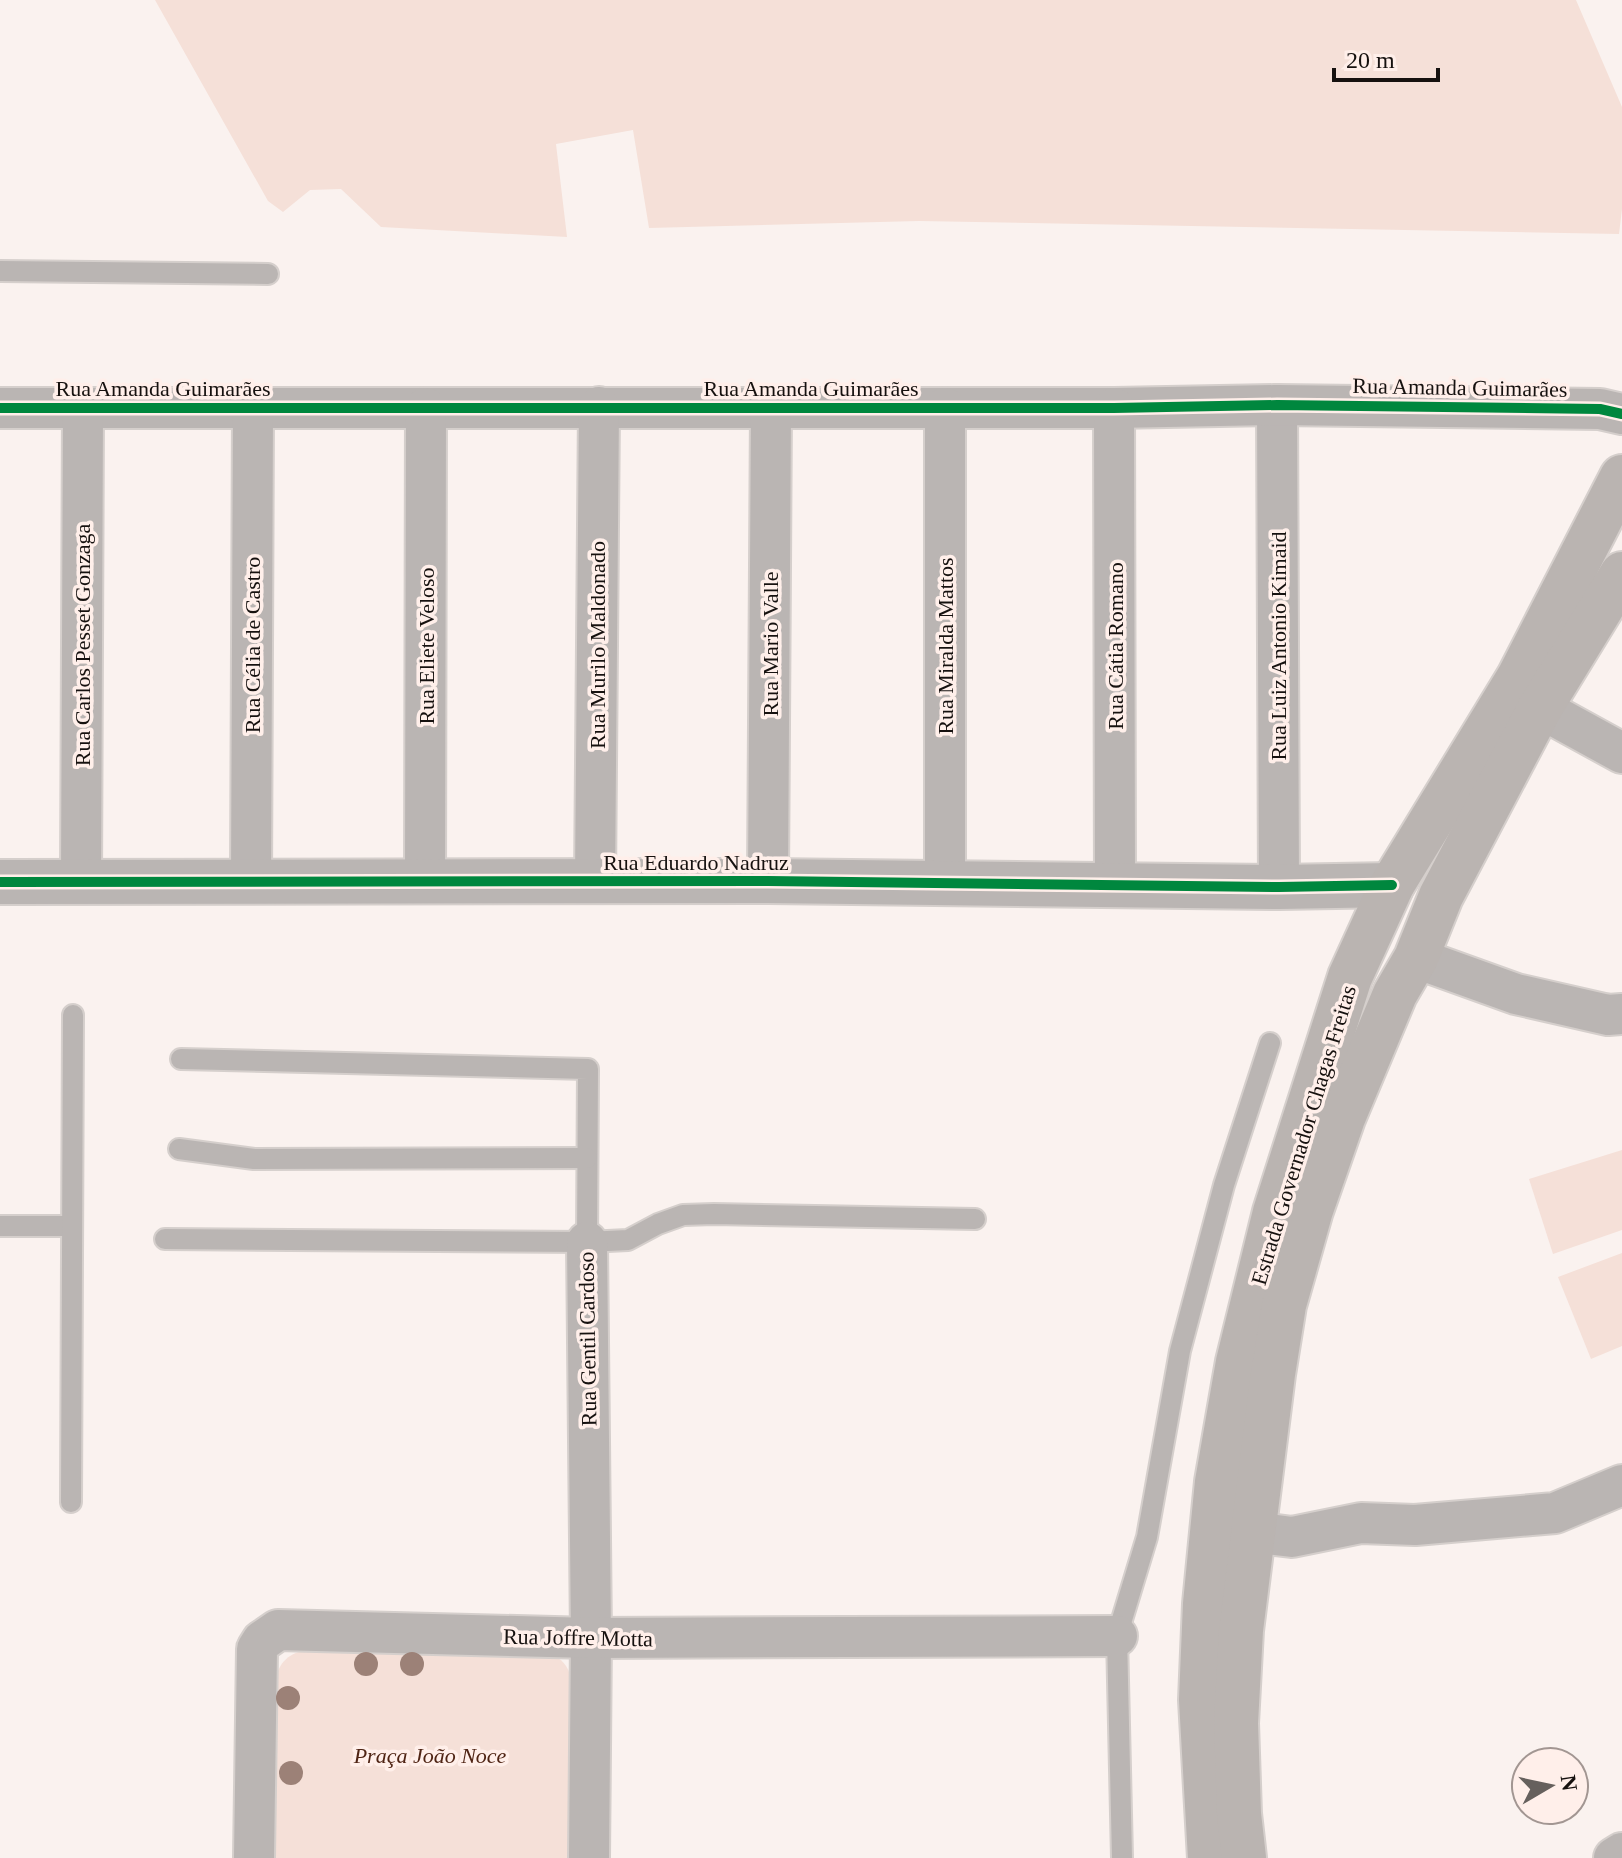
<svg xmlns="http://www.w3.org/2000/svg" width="1622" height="1858" viewBox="0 0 1622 1858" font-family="Georgia,serif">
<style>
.green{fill:#f5e0d8}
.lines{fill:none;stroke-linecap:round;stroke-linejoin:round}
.service-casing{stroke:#d5cfcc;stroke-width:24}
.minor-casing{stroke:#d5cfcc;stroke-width:44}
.tertiary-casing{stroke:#d5cfcc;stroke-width:48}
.secondary-casing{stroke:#d5cfcc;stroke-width:48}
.service{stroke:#bab5b3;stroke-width:20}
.minor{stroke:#bab5b3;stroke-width:40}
.tertiary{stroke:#bab5b3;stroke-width:44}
.secondary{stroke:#bab4b1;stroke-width:44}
.cycleway-casing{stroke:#ffefea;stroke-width:15}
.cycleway{stroke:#00873e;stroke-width:10}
.tree{fill:#9c8177}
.labels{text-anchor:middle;stroke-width:7;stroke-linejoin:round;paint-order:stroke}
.street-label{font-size:22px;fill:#16110f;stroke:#ffefea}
.park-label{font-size:22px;font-style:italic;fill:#4f2414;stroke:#ffefea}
</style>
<rect width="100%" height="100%" fill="#faf2ef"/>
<g class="green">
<polygon points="155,0 1576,0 1622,107 1622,209 1619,234 919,221 649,228 633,130 556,144 567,237 381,227 341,189 310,190 283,212 268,201"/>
<polygon points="1622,1150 1622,1230 1553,1254 1529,1179"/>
<polygon points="1622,1253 1622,1346 1591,1359 1558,1277"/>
<path d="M309,1650l245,6c11,5 15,13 18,25l1,177h-297l-1,-177c4,-19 14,-29 34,-31z"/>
</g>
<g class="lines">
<g class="service-casing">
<g id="service">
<polyline points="0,271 268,274"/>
<polyline points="181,1059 588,1069 587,1242"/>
<polyline points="179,1149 254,1159 587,1158"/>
<polyline points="0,1226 72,1226"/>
<polyline points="165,1239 587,1242 628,1240 658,1224 683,1215 714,1214 975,1219"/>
<polyline points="71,1502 73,1015"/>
<polyline points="1122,1858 1117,1636 1147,1537 1180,1351 1224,1185 1270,1043"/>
</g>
</g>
<g class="minor-casing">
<g id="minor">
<polyline points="1277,405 1279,887"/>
<polyline points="0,408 1114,408 1277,405 1600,409 1622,414"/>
<polyline points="1114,408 1115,885"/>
<polyline points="1540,708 1622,753"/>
<polyline points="768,881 771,408"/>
<polyline points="81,882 83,408"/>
<polyline points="595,882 599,407"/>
<polyline points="251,883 253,408"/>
<polyline points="425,883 426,408"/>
<polyline points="945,884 945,408"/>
<polyline points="1416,958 1516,994 1608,1015 1622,1014"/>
<polyline points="587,1242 591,1638 589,1858"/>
<polyline points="1252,1532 1292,1537 1361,1523 1415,1525 1555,1513 1622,1485"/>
<polyline points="254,1858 257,1649 262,1641 278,1630 591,1638 1117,1636"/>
<polyline points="1614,1858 1622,1853"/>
</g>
</g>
<g class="tertiary-casing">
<polyline id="tertiary" points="0,882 768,881 1279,887 1392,885"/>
</g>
<g class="secondary-casing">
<g id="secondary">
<polyline points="1210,1858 1201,1700 1205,1604 1217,1482 1238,1362 1275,1212 1350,977 1392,885 1519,677 1622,477"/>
<polyline points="1244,1858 1239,1814 1236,1723 1241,1630 1273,1374 1284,1305 1311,1210 1343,1118 1395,994 1416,958 1441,896 1540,708 1622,574"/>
</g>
</g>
<use href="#service" class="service"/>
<use href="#minor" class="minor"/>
<use href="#tertiary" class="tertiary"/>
<use href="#secondary" class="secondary"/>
<g class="cycleway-casing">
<g id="cycleway">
<polyline points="0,408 1114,408 1277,405 1600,409 1622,414"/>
<polyline points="0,882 768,881 1279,887 1392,885"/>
</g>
</g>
<use href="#cycleway" class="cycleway"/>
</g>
<g class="tree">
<circle cx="366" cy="1664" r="12"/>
<circle cx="412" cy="1664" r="12"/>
<circle cx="288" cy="1698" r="12"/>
<circle cx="291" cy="1773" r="12"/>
</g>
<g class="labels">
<g class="street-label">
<text transform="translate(1460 387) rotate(1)" y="8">Rua Amanda Guimarães</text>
<text x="163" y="396">Rua Amanda Guimarães</text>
<text x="811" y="396">Rua Amanda Guimarães</text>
<text transform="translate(770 644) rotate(-90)" y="8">Rua Mario Valle</text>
<text transform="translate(82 645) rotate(-90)" y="8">Rua Carlos Pesset Gonzaga</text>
<text transform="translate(252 645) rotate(-90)" y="8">Rua Célia de Castro</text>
<text transform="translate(597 645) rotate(-90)" y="8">Rua Murilo Maldonado</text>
<text transform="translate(426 646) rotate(-90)" y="8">Rua Eliete Veloso</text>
<text transform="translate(945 646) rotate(-90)" y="8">Rua Miralda Mattos</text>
<text transform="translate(1115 646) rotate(-90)" y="8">Rua Cátia Romano</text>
<text transform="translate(1278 646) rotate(-90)" y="8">Rua Luiz Antonio Kimaid</text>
<text x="696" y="870">Rua Eduardo Nadruz</text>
<text transform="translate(1303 1135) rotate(-73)" y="8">Estrada Governador Chagas Freitas</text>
<text transform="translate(587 1339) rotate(-91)" y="8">Rua Gentil Cardoso</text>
<text transform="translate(578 1637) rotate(1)" y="8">Rua Joffre Motta</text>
</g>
<g class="park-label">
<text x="430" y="1763">Praça João Noce</text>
</g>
</g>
<g transform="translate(1550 1786) rotate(81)"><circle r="38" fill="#ffefea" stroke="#a29692" stroke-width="2"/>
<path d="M0-6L14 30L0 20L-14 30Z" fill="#66605d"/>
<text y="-12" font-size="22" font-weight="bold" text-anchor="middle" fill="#16110f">N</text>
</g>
<path d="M1334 68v12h104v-12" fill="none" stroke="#16110f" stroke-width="4"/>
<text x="1346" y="68" font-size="24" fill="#16110f" stroke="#ffefea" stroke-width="6" paint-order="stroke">20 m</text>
</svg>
